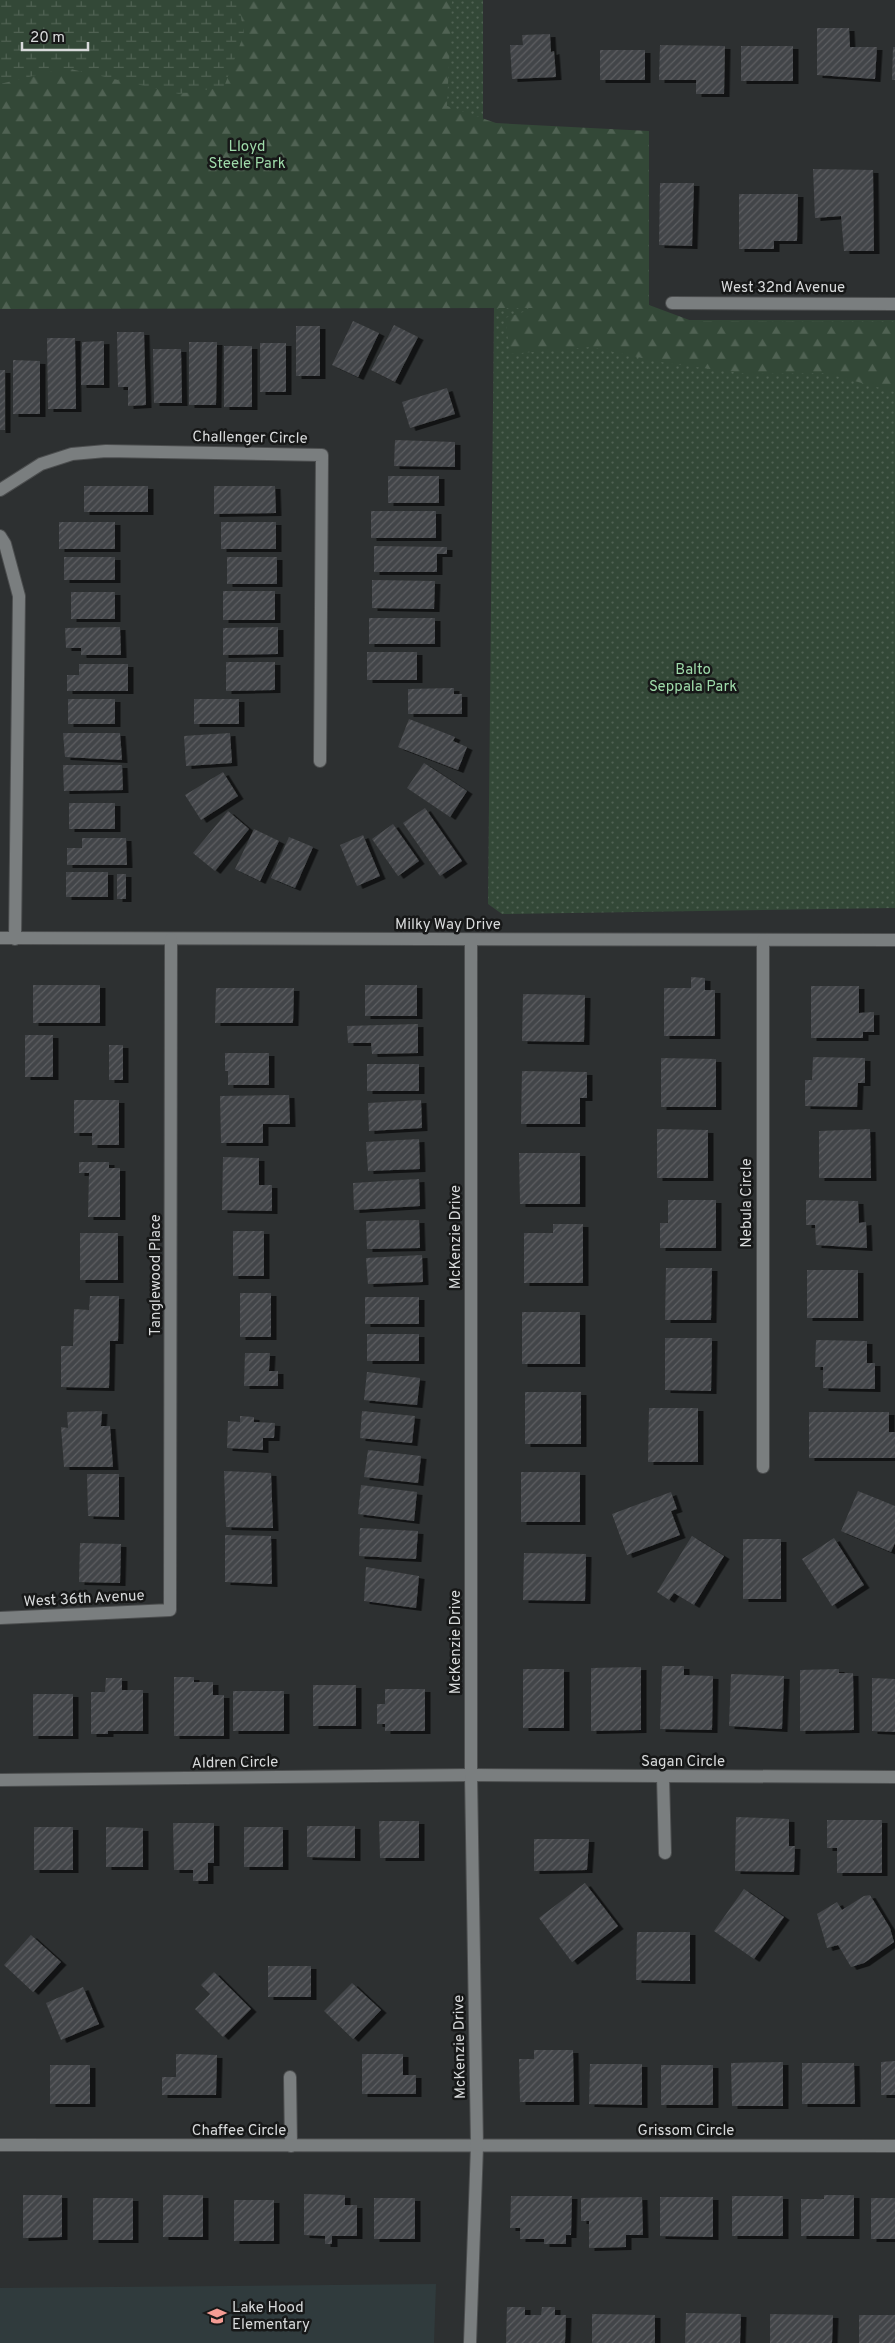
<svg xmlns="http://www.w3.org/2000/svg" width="895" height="2343" viewBox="0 0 895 2343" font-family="Overpass,sans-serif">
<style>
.built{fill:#303b3d}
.green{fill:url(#green-dots)}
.forest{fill:url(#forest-firs)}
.wetland{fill:url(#wetland-marsh)}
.building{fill:url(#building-hatch);filter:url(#shadow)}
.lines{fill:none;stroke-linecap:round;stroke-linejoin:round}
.street-casing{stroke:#4c4e4f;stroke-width:14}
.street{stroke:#7a7e7f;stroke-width:12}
.labels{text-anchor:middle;stroke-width:5;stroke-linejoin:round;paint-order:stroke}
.park-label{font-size:15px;fill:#9fdbaa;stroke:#171818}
.street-label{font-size:15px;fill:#d8dadb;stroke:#171818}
.poi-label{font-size:15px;fill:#d8dadb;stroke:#171818;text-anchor:start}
</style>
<defs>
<pattern id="green-dots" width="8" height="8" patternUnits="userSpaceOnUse" patternTransform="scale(1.25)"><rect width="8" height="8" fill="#334837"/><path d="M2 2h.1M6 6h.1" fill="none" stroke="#506253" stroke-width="1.8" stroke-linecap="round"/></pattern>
<pattern id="forest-firs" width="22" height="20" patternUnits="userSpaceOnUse" patternTransform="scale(1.25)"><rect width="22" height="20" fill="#334837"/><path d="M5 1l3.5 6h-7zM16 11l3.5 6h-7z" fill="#506253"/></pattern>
<pattern id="wetland-marsh" width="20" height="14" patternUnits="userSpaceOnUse" patternTransform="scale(1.25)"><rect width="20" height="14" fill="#334837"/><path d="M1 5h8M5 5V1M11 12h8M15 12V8" fill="none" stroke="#506253"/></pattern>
<pattern id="building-hatch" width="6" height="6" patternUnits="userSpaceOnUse" patternTransform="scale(1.25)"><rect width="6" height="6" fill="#434548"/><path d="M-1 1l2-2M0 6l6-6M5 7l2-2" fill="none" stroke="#5d5f62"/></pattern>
<filter id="shadow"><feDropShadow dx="5.5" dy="3" stdDeviation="0" flood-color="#0009"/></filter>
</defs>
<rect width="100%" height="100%" fill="#2d3031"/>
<polygon class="built" points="436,2284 434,2343 0,2343 0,2288"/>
<polygon class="green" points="0,0 483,0 483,133 649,305 666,320 895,320 895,908 502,914 488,904 494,308"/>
<polygon class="forest" points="0,0 452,0 447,106 496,123 649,131 649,305 692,321 895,322 895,392 825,373 748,374 666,363 590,347 510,354 505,318 535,308 0,309"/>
<polygon class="wetland" points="0,0 238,0 244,34 224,87 179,94 66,68 0,84"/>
<g class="building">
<polygon points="817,28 849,28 850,47 877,47 875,79 817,75"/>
<polygon points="550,34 551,52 554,51 556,77 512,79 510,45 523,45 522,35"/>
<polygon points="660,45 725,46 724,94 696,94 696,80 659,80"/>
<rect x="741" y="46" width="52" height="35"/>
<polygon points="893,47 895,47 895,80 892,80"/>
<rect x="600" y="50" width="45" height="30"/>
<polygon points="813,169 873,170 874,251 844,251 841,216 815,218"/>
<polygon points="660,183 694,183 692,246 659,245"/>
<polygon points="739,194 798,194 797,241 774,241 774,249 739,249"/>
<polygon points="353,321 379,333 358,377 332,365"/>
<polygon points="394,325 418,337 395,382 371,370"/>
<rect x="296" y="326" width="24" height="50"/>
<polygon points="117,332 144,332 146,405 128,406 128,387 118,387"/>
<polygon points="47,338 75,338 76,409 48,409"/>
<polygon points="104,341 104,385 81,385 82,342"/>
<polygon points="189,342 217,342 216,405 189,405"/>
<rect x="260" y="343" width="26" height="49"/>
<rect x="224" y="346" width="28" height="61"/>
<polygon points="153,349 181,349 182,403 154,403"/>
<polygon points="13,360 40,361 40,414 13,414"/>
<rect x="0" y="370" width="5" height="60"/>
<polygon points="447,388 455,414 410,428 402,402"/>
<polygon points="395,440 455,442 455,467 394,466"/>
<rect x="388" y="476" width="51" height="27"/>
<rect x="84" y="486" width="64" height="26"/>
<polygon points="214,486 275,486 276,513 214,514"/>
<rect x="371" y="511" width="65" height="27"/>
<rect x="59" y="522" width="56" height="27"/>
<rect x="221" y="522" width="55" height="27"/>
<polygon points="374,546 447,547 447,554 437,554 437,572 374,572"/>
<rect x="64" y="557" width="51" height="23"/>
<rect x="227" y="557" width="50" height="27"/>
<polygon points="372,580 435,581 434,609 372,608"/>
<rect x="223" y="591" width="52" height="29"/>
<rect x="71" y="592" width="44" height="27"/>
<rect x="369" y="618" width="66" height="26"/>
<polygon points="120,627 121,655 81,655 81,648 66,648 65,628"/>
<polygon points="278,627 278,654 223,655 223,628"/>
<rect x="367" y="652" width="50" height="28"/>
<polygon points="226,662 275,662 275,690 226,691"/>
<polygon points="79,664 128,664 128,691 67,691 67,675 79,675"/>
<polygon points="454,688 454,694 462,694 462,714 408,714 408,689"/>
<rect x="68" y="699" width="47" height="25"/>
<rect x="194" y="699" width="45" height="25"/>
<polygon points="409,719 455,737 453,741 467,747 458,770 398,747"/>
<polygon points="63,733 120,733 122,760 65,757"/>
<polygon points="230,733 232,763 186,766 184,736"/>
<polygon points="424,763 467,791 450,817 407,788"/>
<polygon points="63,765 122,765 123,790 64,791"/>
<polygon points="223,772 238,796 201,820 185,795"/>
<rect x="69" y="803" width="46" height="26"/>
<polygon points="425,808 462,861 440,876 403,823"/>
<polygon points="228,811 249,829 215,871 193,853"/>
<polygon points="393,824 419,861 398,876 372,839"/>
<polygon points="254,829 279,841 260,881 235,869"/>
<polygon points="363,835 380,876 357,886 340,845"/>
<polygon points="289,837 313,847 295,888 271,878"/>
<polygon points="82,838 126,838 127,865 67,865 67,848 82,848"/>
<rect x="66" y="872" width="42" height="25"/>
<rect x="117" y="874" width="9" height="25"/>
<polygon points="691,977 705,978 705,990 715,990 715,1036 664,1036 664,988 691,988"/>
<rect x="33" y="985" width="67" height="38"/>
<rect x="365" y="985" width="52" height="31"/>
<polygon points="811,986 859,986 859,1013 874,1012 874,1032 863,1032 863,1038 811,1038"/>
<polygon points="216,988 294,988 293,1023 215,1023"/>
<polygon points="523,994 585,995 584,1042 522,1041"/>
<polygon points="418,1024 418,1053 372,1054 371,1043 348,1043 347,1026"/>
<rect x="25" y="1035" width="28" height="42"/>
<rect x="109" y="1045" width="14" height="35"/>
<polygon points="225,1053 269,1053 269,1085 228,1085 228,1071 225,1071"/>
<polygon points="813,1057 865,1058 865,1083 858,1083 857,1107 805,1106 805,1080 812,1080"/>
<polygon points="661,1058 716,1059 716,1107 661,1107"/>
<rect x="367" y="1064" width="52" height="27"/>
<polygon points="522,1071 587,1072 587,1098 580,1098 580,1124 521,1124"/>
<polygon points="289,1095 290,1124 263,1124 263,1143 221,1143 220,1096"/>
<polygon points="74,1100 119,1100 119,1145 92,1145 92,1133 74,1133"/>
<polygon points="421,1100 422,1128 369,1131 368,1103"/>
<polygon points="657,1129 708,1130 708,1178 657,1178"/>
<polygon points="870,1129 871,1178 819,1178 819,1131"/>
<polygon points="419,1139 420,1169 368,1171 366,1142"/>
<polygon points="519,1153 580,1153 580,1204 520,1204"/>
<polygon points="223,1157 259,1158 259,1185 272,1185 272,1211 222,1210"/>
<polygon points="79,1162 109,1162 109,1168 120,1168 120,1217 88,1217 89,1173 79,1173"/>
<polygon points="419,1179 420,1206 354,1210 353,1183"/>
<polygon points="668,1200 716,1200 716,1248 660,1248 660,1223 668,1223"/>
<polygon points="806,1200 858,1201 859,1223 866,1222 867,1248 816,1245 815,1225 806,1225"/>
<polygon points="419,1220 420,1248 367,1249 366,1221"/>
<polygon points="553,1224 583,1224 583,1283 524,1283 524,1233 553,1233"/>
<rect x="233" y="1231" width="31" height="45"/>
<rect x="80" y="1233" width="38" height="47"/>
<polygon points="422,1255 423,1282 368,1284 366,1258"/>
<polygon points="666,1268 712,1268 711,1320 665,1320"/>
<rect x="807" y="1270" width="51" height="48"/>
<rect x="240" y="1293" width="31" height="44"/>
<polygon points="90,1296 119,1296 118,1341 110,1341 109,1388 61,1387 61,1346 73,1346 74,1309 89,1310"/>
<rect x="365" y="1297" width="54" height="27"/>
<rect x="522" y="1312" width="58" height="52"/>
<rect x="367" y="1334" width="52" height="27"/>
<polygon points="665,1338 712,1338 711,1391 665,1390"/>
<polygon points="816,1340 867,1341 867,1363 875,1363 875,1389 823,1388 823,1367 815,1367"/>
<polygon points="245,1353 270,1353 269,1371 278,1371 278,1386 244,1386"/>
<polygon points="367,1372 420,1378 417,1405 364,1400"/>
<rect x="525" y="1392" width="56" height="52"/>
<polygon points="649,1408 698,1408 698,1462 648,1462"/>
<polygon points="102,1411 101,1426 110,1426 113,1467 64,1467 61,1427 68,1428 67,1412"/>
<polygon points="362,1411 415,1416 412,1443 360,1438"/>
<polygon points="809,1412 889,1412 889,1432 895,1432 895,1458 809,1458"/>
<polygon points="240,1416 254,1417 254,1422 275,1423 274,1438 263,1438 263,1450 227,1448 228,1421 240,1422"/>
<polygon points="368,1450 421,1456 418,1483 364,1477"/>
<polygon points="224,1471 271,1473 273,1528 226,1527"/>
<rect x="521" y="1472" width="59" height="50"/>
<polygon points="87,1474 119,1474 119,1517 88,1516"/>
<polygon points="361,1485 417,1492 414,1521 358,1514"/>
<polygon points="858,1491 895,1506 895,1543 891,1552 841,1531"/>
<polygon points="671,1492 677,1509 671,1511 680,1535 627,1555 612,1514"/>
<polygon points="360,1528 418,1531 416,1559 359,1556"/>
<polygon points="225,1535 271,1536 272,1584 225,1582"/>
<polygon points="692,1536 724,1556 694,1605 674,1593 669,1600 657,1592"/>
<polygon points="834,1538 864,1585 832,1606 802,1559"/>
<rect x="743" y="1539" width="38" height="60"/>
<polygon points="80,1543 121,1544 120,1583 79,1582"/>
<polygon points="524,1553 586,1554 585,1601 523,1600"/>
<polygon points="366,1567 419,1576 416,1608 364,1601"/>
<polygon points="662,1666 684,1666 684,1675 713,1676 712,1730 660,1729"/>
<polygon points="641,1667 641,1730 591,1731 591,1668"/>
<rect x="523" y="1669" width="41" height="59"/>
<polygon points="839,1669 839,1673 853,1673 854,1730 800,1731 800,1670"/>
<polygon points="731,1674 784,1676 782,1729 729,1726"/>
<polygon points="174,1677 194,1677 194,1682 213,1682 213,1695 224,1695 224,1736 174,1736"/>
<polygon points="106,1678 122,1678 122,1690 143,1690 143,1731 108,1731 108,1734 91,1734 91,1692 105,1692"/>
<polygon points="872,1678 895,1679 895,1732 872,1731"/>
<rect x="313" y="1685" width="43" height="41"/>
<polygon points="385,1689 425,1689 425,1731 385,1731 385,1724 377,1724 377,1704 385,1704"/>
<rect x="233" y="1691" width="51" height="40"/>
<rect x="33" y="1694" width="40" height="42"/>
<polygon points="736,1817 789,1819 789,1846 795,1846 794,1872 735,1871"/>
<polygon points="827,1820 882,1820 882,1873 837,1873 837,1848 827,1848"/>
<polygon points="379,1821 419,1821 419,1858 380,1858"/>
<polygon points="173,1823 214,1823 214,1863 208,1863 208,1881 193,1881 193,1870 174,1870"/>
<polygon points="307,1826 355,1826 355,1858 307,1857"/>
<rect x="34" y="1827" width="39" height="43"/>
<polygon points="106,1827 143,1828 143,1867 106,1867"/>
<rect x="244" y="1827" width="39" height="40"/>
<polygon points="534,1839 589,1839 587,1870 534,1871"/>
<polygon points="585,1883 618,1926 572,1962 539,1918"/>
<polygon points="744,1889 784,1917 754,1959 714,1931"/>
<polygon points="870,1895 890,1928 894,1942 864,1963 851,1967 838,1945 827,1948 817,1914 837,1902 842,1910 864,1896"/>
<polygon points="637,1932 690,1932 690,1981 636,1980"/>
<polygon points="31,1935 61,1962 33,1992 4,1965"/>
<rect x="268" y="1966" width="43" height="31"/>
<polygon points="214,1972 251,2009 223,2037 195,2009 210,1994 201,1985"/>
<polygon points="352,1983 381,2010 353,2039 324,2011"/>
<polygon points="83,1987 99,2024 61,2040 46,2003"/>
<polygon points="534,2050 573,2050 574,2102 520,2102 519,2059 534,2059"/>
<polygon points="176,2054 217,2055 216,2095 162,2095 162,2077 176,2077"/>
<polygon points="362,2054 403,2054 403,2075 416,2075 416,2094 362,2094"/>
<polygon points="895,2061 895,2095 881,2095 881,2062"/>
<polygon points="783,2062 783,2106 732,2106 731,2063"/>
<polygon points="802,2063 854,2063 855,2104 802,2104"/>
<polygon points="590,2064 642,2064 642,2105 589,2104"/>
<rect x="50" y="2065" width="40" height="39"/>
<rect x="661" y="2065" width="52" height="40"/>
<polygon points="304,2194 345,2195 345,2205 357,2205 357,2236 332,2236 332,2244 325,2244 325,2236 304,2235"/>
<polygon points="23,2195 62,2195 62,2237 23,2238"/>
<rect x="163" y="2195" width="40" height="42"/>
<polygon points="824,2195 854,2195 854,2236 801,2236 801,2199 824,2199"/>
<polygon points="511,2196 572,2196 571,2235 566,2235 566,2244 544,2244 544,2239 520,2239 520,2228 510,2228"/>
<rect x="732" y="2196" width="51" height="40"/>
<polygon points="642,2197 643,2235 626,2235 626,2247 589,2248 589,2221 581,2221 581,2198"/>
<polygon points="660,2197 713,2197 713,2237 660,2236"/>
<rect x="93" y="2198" width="40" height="42"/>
<rect x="374" y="2198" width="41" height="41"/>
<rect x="871" y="2198" width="24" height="41"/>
<rect x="234" y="2200" width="40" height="41"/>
<polygon points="507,2307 525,2307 525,2315 541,2315 542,2307 555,2307 555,2315 566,2315 565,2343 506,2343"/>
<polygon points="686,2313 741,2314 740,2343 685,2343"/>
<polygon points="592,2314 655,2315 655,2343 592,2343"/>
<polygon points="770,2314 833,2315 832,2343 770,2343"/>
<rect x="859" y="2315" width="36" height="28"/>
</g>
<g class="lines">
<g class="street-casing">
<g id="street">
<polyline points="672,303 895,304"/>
<polyline points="0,490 41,464 72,454 106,451 322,455 320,761"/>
<polyline points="0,536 5,544 19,596 15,939"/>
<polyline points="0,938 895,940"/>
<polyline points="763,940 763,1467"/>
<polyline points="0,1618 170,1610 171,939"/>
<polyline points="663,1777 665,1853"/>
<polyline points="0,1780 471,1775 895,1777"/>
<polyline points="290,2077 291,2146"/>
<polyline points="0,2145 895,2146"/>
<polyline points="470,2343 477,2146 471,1775 471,941"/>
</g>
</g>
<use href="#street" class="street"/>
</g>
<defs>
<g id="school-bare" transform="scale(1.5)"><path d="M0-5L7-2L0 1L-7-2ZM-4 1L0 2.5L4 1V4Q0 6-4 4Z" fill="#f59c94" stroke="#171818" stroke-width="2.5" paint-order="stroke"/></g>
</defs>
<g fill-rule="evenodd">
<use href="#school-bare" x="217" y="2316"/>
</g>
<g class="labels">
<g class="park-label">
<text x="247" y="151">Lloyd<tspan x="247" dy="17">Steele Park</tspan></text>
<text x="693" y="674">Balto<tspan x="693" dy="17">Seppala Park</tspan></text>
</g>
<g class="street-label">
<text x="783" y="292">West 32nd Avenue</text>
<text transform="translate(250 437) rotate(1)" y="5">Challenger Circle</text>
<text x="448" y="929">Milky Way Drive</text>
<text transform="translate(746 1203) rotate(-90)" y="5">Nebula Circle</text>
<text transform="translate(455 1237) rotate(-90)" y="5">McKenzie Drive</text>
<text transform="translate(155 1275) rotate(-90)" y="5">Tanglewood Place</text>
<text transform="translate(84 1598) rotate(-3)" y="5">West 36th Avenue</text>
<text transform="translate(455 1642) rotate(-90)" y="5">McKenzie Drive</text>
<text x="683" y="1766">Sagan Circle</text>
<text transform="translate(235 1762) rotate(-1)" y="5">Aldren Circle</text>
<text transform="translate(459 2047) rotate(-91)" y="5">McKenzie Drive</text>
<text x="239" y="2135">Chaffee Circle</text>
<text x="686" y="2135">Grissom Circle</text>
</g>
<g class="poi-label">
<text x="232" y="2312">Lake Hood<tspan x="232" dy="17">Elementary</tspan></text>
</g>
</g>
<path d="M22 42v8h66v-8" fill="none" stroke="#d8dadb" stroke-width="2.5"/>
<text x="30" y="42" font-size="15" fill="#d8dadb" stroke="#171818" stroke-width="4" paint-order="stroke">20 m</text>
</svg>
